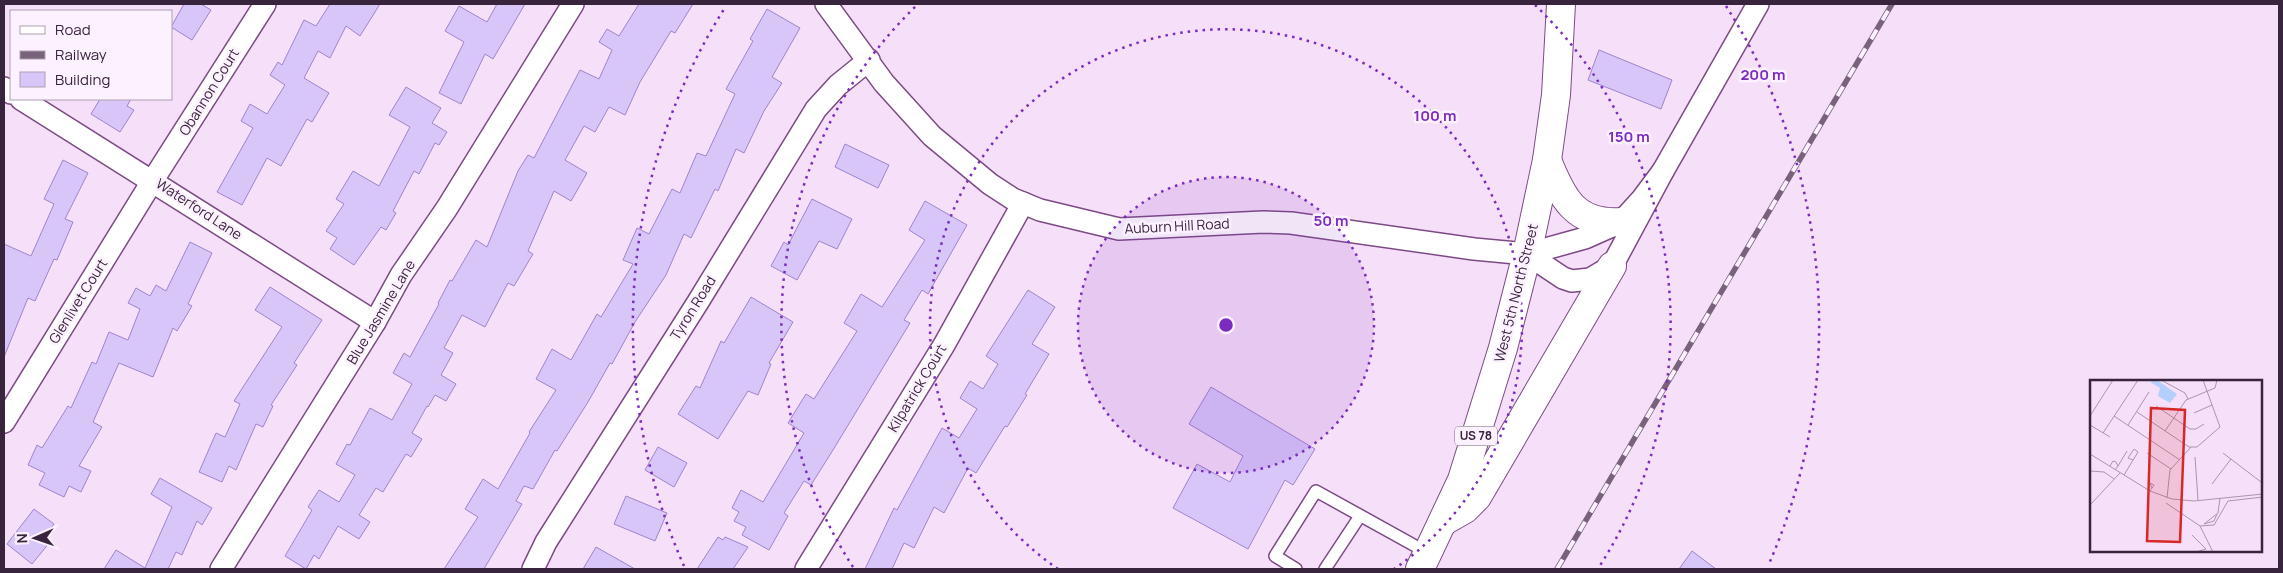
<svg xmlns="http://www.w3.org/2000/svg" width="2283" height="573" viewBox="0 0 2283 573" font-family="Manrope,sans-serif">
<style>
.building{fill:#d8c6f9;stroke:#9f84c9}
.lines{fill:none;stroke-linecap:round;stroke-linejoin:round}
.lane-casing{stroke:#7c4b84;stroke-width:14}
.street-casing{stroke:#7c4b84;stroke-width:24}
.primary-casing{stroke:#7c4b84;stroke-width:30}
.lane{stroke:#fff;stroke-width:11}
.street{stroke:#fff;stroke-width:21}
.primary{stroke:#fff;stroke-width:28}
.rail-casing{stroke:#78627c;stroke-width:5.5}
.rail{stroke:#fcf1fe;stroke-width:4;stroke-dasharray:11;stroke-linecap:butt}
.ring{fill:none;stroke:#7b2cbf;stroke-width:2.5;stroke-dasharray:2.5 5}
.labels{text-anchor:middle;stroke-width:5;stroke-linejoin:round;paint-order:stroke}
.shield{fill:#fcf1fe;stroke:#746277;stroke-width:1}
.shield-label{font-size:12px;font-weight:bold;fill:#39243d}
.street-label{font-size:14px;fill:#39243d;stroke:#fcf1fe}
.inset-road{fill:none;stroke:#aa94ae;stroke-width:1}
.view{fill:#d62828;fill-opacity:0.15;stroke:#d62828;stroke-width:2.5}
.inset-edge{fill:none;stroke:#39243d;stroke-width:2.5}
.centre{fill:#7b2cbf;stroke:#fcf1fe;stroke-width:2.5}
.ring-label{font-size:15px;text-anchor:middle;font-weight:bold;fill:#7b2cbf;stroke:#fcf1fe;stroke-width:5;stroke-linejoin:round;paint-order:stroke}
</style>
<rect width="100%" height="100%" fill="#f6dff9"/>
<g class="building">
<polygon points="184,4 201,4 211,10 192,40 171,27"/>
<polygon points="330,4 380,4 360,36 346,26 330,58 318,51 304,78 329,93 312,122 307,119 281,166 267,158 242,205 217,192 253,128 241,121 250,104 267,114 285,85 270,75 278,62 282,65 304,20 316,26"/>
<polygon points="497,4 525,4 493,59 485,54 461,104 439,93 464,42 445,31 459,6 487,22"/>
<polygon points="639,4 693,4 675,33 671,31 640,82 625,115 609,107 595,132 584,126 565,160 587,173 571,201 554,191 528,251 533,254 514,286 508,283 485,327 462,315 444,348 453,353 441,375 456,384 446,401 435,395 428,407 427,406 412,433 422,439 411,457 406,454 383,492 376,488 359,515 370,522 359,539 338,526 319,559 314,555 306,569 285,556 312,510 308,507 319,490 339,502 355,475 336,464 347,444 350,445 370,408 392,420 412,384 393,373 404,353 410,357 439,304 438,303 450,280 452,281 476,240 487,247 518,171 528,155 534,158 580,70 599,79 612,50 599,42 607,29 619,36"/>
<polygon points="767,9 800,28 772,77 782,83 764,111 744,153 736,149 718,191 715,189 691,238 684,234 666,275 635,322 612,364 610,363 588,402 557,451 555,450 533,489 524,486 516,501 522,504 484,569 444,569 478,517 465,509 483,479 498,489 530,433 529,432 556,390 536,379 552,349 571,360 597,314 601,317 633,264 623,260 637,228 649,234 672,189 680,193 697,153 706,156 735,94 726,89 753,41 750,39"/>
<polygon points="1599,50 1672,80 1661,109 1588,80"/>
<polygon points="406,87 441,108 432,123 447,132 439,145 435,143 419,174 414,171 393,211 396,213 386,230 381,227 354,265 330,249 337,238 326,231 344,204 336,199 353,171 379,186 410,127 389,115"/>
<polygon points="100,99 131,99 127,106 134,110 120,132 91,114"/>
<polygon points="845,144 889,165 878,188 835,167"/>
<polygon points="63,160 88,173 65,219 73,222 57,260 54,259 35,301 28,298 4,357 4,244 31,256 54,204 44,199"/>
<polygon points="812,199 852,219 837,249 819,241 797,280 771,266 784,242 788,245"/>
<polygon points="925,201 967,225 928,294 922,290 904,320 910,323 833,450 811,485 804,481 784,513 788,516 769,550 742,535 746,527 734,521 739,512 732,508 741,490 763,502 804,433 788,423 806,394 814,399 857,331 844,323 861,294 882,307 925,240 909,230"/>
<polygon points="190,242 212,253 188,304 192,306 177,331 173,328 153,377 119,363 93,422 102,427 79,466 91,471 81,492 69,486 64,497 39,485 45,473 28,465 37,445 42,448 68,406 71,408 92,362 96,364 109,332 128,340 140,309 128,303 136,288 150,296 156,285 166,291"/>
<polygon points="270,287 322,320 294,363 297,365 271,405 273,406 263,427 256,424 236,470 229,466 222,482 199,472 216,433 225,437 240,404 234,401 282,327 255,310"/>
<polygon points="1028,290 1055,307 1032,344 1049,354 1025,394 1027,395 1007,427 1005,426 976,473 968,468 944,513 934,507 914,548 904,543 892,569 865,569 894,508 897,510 942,428 959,438 977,409 960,398 970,381 983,389 998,364 986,356"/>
<polygon points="751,297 793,322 769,363 771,364 758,395 748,391 718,439 678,414 696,386 700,388 721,341 724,343"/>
<polygon points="1211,387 1315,449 1293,485 1285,480 1248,549 1173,508 1197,464 1230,482 1243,456 1189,424"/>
<polygon points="658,447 687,463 674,487 645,470"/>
<polygon points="160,478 212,508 202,525 197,521 182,555 176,552 168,569 104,569 116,550 145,568 172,507 151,494"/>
<polygon points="626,496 667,513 655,541 614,524"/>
<polygon points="34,509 54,524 44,537 50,542 32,564 7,544"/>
<polygon points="718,537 723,540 725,537 748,547 733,569 697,569"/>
<polygon points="596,547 635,569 583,569"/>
<polygon points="1692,551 1716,569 1679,569"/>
</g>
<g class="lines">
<g class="lane-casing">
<g id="lane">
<polyline points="1296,569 1275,556 1316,491 1428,553"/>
<polyline points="1325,569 1360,516"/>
</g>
</g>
<g class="street-casing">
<g id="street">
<polyline points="826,4 884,83 932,136 990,184 1013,199 1040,210 1119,229 1263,222 1291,223 1474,249 1527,254 1585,238 1621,222 1642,199 1663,171"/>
<polyline points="4,88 11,93"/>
<polyline points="21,99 375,322"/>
<polyline points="1527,254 1563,278 1572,281 1590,279 1612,266 1663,171 1758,4"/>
<polyline points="4,422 153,180 265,4"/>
<polyline points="221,569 375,322 401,275 447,208 573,4"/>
<polyline points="533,569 546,542 698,302 816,109 838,85 869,60"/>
<polyline points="806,569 944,345 1023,203"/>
</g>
</g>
<g class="primary-casing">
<g id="primary">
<path d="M1547,160c15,38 28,65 74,62"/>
<polyline points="1444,521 1465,509 1477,497 1612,266"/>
<polyline points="1420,569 1462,480 1503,348 1527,254 1547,160 1556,95 1561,4"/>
</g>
</g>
<use href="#lane" class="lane"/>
<use href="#street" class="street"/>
<use href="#primary" class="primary"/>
<g class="rail-casing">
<polyline id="rail" points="1557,569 1892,4"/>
</g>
<use href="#rail" class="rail"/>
</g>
<circle cx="1226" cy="325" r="148" fill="#7b2cbf" fill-opacity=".12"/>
<g class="ring">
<circle cx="1226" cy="325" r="148"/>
<path d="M1058 569A296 296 0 1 1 1394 569"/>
<path d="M853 567A445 445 0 0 1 917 5M1535 5A445 445 0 0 1 1599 567"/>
<path d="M684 566A593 593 0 0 1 726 6M1726 6A593 593 0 0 1 1768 566"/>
</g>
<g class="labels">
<rect class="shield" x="1455" y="426.5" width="42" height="19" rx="4"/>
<g class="shield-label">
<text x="1476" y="440">US 78</text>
</g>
<g class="street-label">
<text transform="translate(209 92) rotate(-58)" y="5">Obannon Court</text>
<text transform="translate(199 209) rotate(33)" y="5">Waterford Lane</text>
<text transform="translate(1177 226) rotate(-3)" y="5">Auburn Hill Road</text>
<text transform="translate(1516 293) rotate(-76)" y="5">West 5th North Street</text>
<text transform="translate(78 301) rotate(-58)" y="5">Glenlivet Court</text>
<text transform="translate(693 308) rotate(-58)" y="5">Tyron Road</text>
<text transform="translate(381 312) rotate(-59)" y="5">Blue Jasmine Lane</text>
<text transform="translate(917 388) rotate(-59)" y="5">Kilpatrick Court</text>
</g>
</g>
<g transform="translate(2090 380)">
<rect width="172" height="172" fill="#f6dff9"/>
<path d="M67,0l20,14 -7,9 -12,-7 2,-8 -10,-6z" fill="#b4cffe"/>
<path class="inset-road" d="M71,0l24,13 3,6M66,26l34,23h6l8,-5M47,32l52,35h8l23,-20 -17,-47M104,33l18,-8M0,36l23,-36M24,36l66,44M0,45l20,12M38,45l21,-33M75,51l21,-31 29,-12 2,-8M13,53l35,-53M57,73l24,16M133,73l38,29M0,74l60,37 22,8 22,2 69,-7M105,77l3,43M20,86l3,-5 3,1 2,4 -3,4M28,86l9,-15M0,91l14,1 10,7M34,95l14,-23 -4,-3 -6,9 5,2M122,104l19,-25M60,111l4,-6 -4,-2 2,5M77,118l3,-28 21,-23M76,123l34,23 13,26M0,125l30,-32M114,144l14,-11 2,-15M114,144l10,-3 3,-7M110,146l14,-1 14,-24 35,-4M102,155l14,14 -10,3"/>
<path class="view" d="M61,28l34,2 -5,132 -33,-1z"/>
<rect width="172" height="172" class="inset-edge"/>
</g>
<circle cx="1226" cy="325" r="8" class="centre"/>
<g class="ring-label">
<text x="1763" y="80">200 m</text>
<text x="1435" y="121">100 m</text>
<text x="1629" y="142">150 m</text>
<text x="1331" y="226">50 m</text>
</g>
<rect width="2283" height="573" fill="none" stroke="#39243d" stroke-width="10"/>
<rect x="10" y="10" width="162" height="90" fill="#fcf1fe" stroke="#ae9fb1"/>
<rect x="20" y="26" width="25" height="8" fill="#ffffff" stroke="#ae9fb1"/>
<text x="55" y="35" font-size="15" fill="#39243d">Road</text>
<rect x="20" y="51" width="25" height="8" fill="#78627c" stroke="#ae9fb1"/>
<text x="55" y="60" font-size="15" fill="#39243d">Railway</text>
<rect x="20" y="72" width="25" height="15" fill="#d8c6f9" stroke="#ae9fb1"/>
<text x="55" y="85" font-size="15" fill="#39243d">Building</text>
<g transform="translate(35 538) rotate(268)" stroke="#fcf1fe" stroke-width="4" paint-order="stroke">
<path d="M0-4L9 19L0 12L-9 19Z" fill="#39243d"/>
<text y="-8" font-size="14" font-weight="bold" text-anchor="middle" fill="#39243d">N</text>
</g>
</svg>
